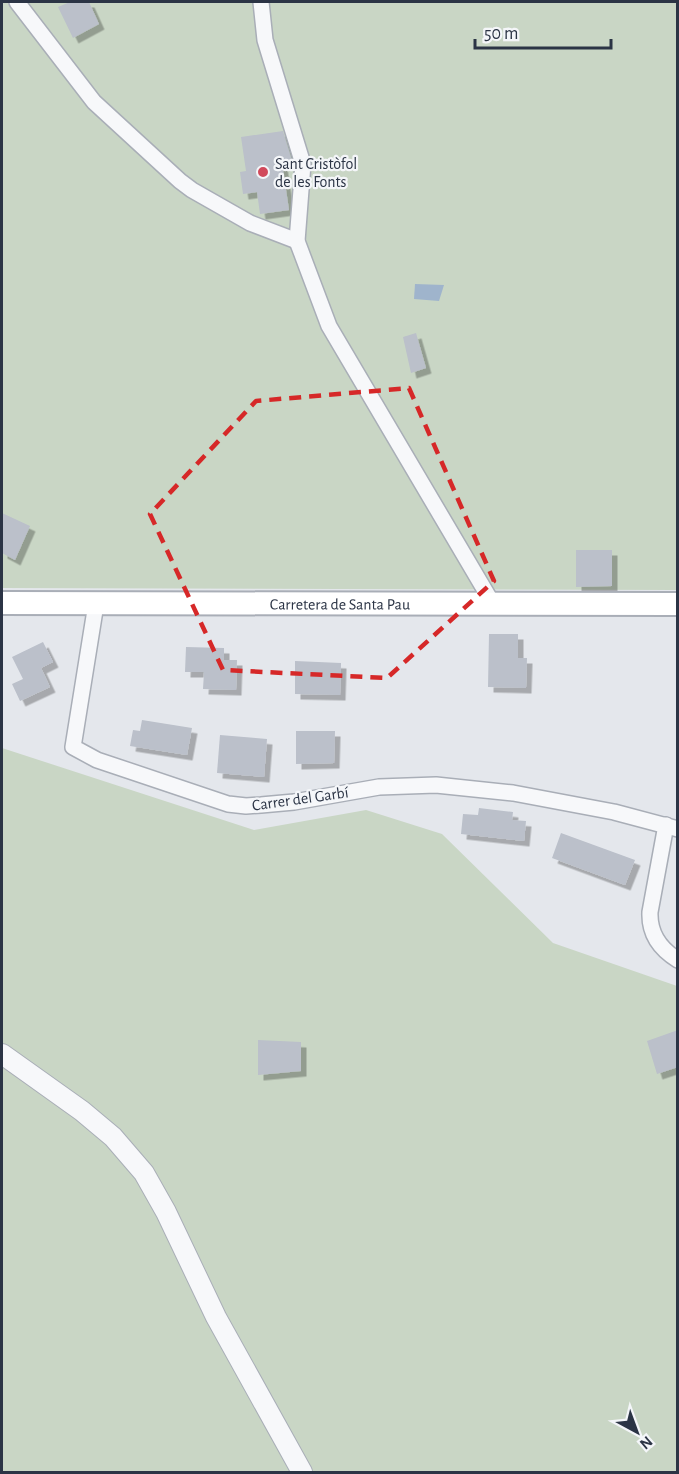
<svg xmlns="http://www.w3.org/2000/svg" width="679" height="1474" viewBox="0 0 679 1474" font-family="'Alegreya Sans',sans-serif">
<style>
.green{fill:#c9d6c5}
.water{fill:#9fb4cc}
.building{fill:#bbc0ca;filter:url(#shadow)}
.lines{fill:none;stroke-linecap:round;stroke-linejoin:round}
.minor-casing{stroke:#a9aeb7;stroke-width:18}
.tertiary-casing{stroke:#a9aeb7;stroke-width:22}
.secondary-casing{stroke:#a9aeb7;stroke-width:26}
.minor{stroke:#f7f8fa;stroke-width:15}
.tertiary{stroke:#f7f8fa;stroke-width:20}
.secondary{stroke:#fff;stroke-width:22}
.marked{fill:none;stroke:#d62828;stroke-width:4.5;stroke-dasharray:12 8;stroke-linejoin:round}
.poi-dot{fill:#d1495b;stroke:#f4f6f9;stroke-width:2}
.labels{text-anchor:middle;stroke-width:4.5;stroke-linejoin:round;paint-order:stroke}
.poi-label{font-size:16px;fill:#2b3445;stroke:#f4f6f9;text-anchor:start}
.street-label{font-size:16px;fill:#2b3445;stroke:#f4f6f9}
</style>
<defs>
<filter id="shadow"><feDropShadow dx="5.5" dy="5.5" stdDeviation="0" flood-color="#0004"/></filter>
</defs>
<rect width="100%" height="100%" fill="#e4e7ec"/>
<g class="green">
<polygon points="2,2 677,2 677,590 2,588"/>
<polygon points="2,748 254,830 366,810 442,834 553,943 677,986 677,1472 2,1472"/>
</g>
<polygon class="water" points="415,284 444,285 439,301 414,299"/>
<g class="building">
<polygon points="70,2 89,2 99,24 73,38 58,7"/>
<polygon points="283,131 292,161 282,163 289,210 260,214 257,192 243,194 240,172 246,171 241,137"/>
<polygon points="416,333 426,368 411,373 403,337"/>
<polygon points="2,513 30,526 15,560 2,553"/>
<polygon points="576,550 612,550 612,586 576,587"/>
<polygon points="489,634 518,634 518,658 527,658 526,688 488,687"/>
<polygon points="43,642 53,662 41,668 50,687 20,701 12,684 23,679 12,657"/>
<polygon points="186,647 224,648 224,660 237,660 236,690 203,689 204,672 185,672"/>
<polygon points="295,661 341,663 340,695 295,694"/>
<polygon points="142,720 192,728 187,755 130,746 133,730 140,731"/>
<polygon points="296,731 335,731 334,763 296,764"/>
<polygon points="220,735 267,739 264,777 217,773"/>
<polygon points="479,808 513,812 512,820 526,821 524,841 461,834 463,814 478,815"/>
<polygon points="561,833 635,860 625,885 552,858"/>
<polygon points="678,1030 678,1067 657,1074 647,1041"/>
<polygon points="258,1040 301,1042 301,1071 258,1075"/>
</g>
<g class="lines">
<g class="minor-casing">
<g id="minor">
<polyline points="17,2 94,102 180,181 192,190 250,223 297,241"/>
<polyline points="261,2 265,40 303,164 297,241 329,326 493,604"/>
<polyline points="96,604 73,747 97,760 228,804 246,806 261,805 294,802 379,787 436,785 513,793 614,812 678,829"/>
<path d="M666,825l-16,87c-1,22 10,37 28,48"/>
</g>
</g>
<g class="tertiary-casing">
<polyline id="tertiary" points="2,1054 82,1111 113,1137 144,1173 166,1212 216,1317 302,1472"/>
</g>
<g class="secondary-casing">
<g id="secondary">
<path id="s1" d="M2,603l676,1"/>
</g>
</g>
<use href="#minor" class="minor"/>
<use href="#tertiary" class="tertiary"/>
<use href="#secondary" class="secondary"/>
</g>
<path class="marked" d="M409,388l85,193 -107,97 -164,-8 -73,-156 106,-113z"/>
<circle class="poi-dot" cx="263" cy="172" r="6"/>
<g class="labels">
<g class="poi-label">
<text x="275" y="169">Sant Cristòfol<tspan x="275" dy="18">de les Fonts</tspan></text>
</g>
<g class="street-label">
<text dy="6" stroke="none"><textPath href="#s1" startOffset="338">Carretera de Santa Pau</textPath></text>
<text transform="translate(300 798) rotate(-8)" y="6">Carrer del Garbí</text>
</g>
</g>
<rect width="679" height="1474" fill="none" stroke="#2b3445" stroke-width="6"/>
<g transform="translate(637 1432) rotate(139)" stroke="#f4f6f9" stroke-width="4.5" paint-order="stroke">
<path d="M0-4.5L10 22L0 15L-10 22Z" fill="#2b3445"/>
<text y="-9" font-size="16" font-weight="bold" text-anchor="middle" fill="#2b3445">N</text>
</g>
<path d="M475 39v9h136v-9" fill="none" stroke="#2b3445" stroke-width="3"/>
<text x="484" y="39" font-size="18" fill="#2b3445" stroke="#f4f6f9" stroke-width="4.5" paint-order="stroke">50 m</text>
</svg>
